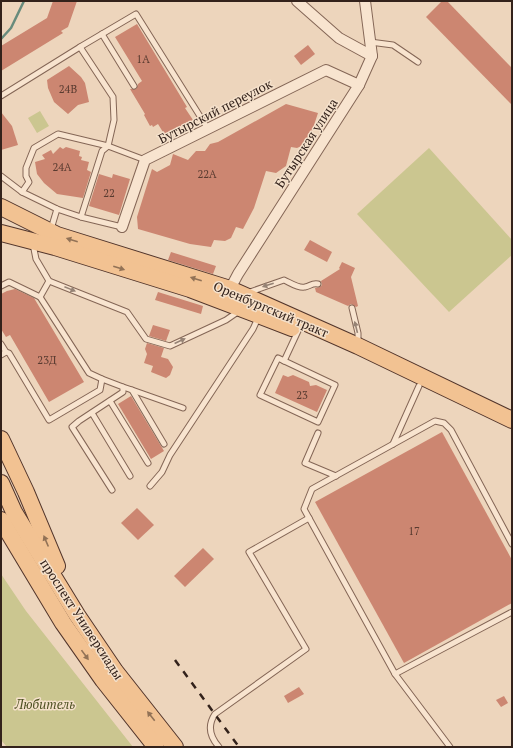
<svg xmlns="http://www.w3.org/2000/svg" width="513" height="748" viewBox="0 0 513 748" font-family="'PT Serif',serif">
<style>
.green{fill:#cbc690}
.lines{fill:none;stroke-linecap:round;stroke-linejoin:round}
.stream{stroke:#688b7c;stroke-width:2.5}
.building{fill:#cc8671}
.lane-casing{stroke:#846656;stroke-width:7}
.street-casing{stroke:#846656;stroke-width:12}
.primary-casing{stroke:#52352b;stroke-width:18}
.lane{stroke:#f8e4cf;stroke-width:5}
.street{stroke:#f8e4cf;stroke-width:10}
.primary{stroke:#f2c292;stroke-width:16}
.rail{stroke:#33221b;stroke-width:2.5;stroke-dasharray:7 7;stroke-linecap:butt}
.oneway{fill:#927256}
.oneway2{fill:#968375}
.labels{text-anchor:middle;stroke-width:3;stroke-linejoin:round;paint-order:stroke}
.number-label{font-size:11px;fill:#593b30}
.street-label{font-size:13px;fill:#33221b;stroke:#f5e1cb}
.park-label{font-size:13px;font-style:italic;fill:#4d5021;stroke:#f5e1cb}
</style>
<rect width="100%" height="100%" fill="#edd5bc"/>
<g class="green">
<polygon points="40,111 49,126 37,133 28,118"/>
<polygon points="429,148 512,240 512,255 449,312 357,214"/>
<polygon points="1,574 26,611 133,747 7,747 1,740"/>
</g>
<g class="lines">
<polyline class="stream" points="1,39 11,28 24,1"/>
</g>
<g class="building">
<polygon points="53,1 77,1 68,27 61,31 63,33 1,71 1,46 47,18"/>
<polygon points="442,1 447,1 512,68 512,105 426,17"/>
<polygon points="137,24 187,107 185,108 193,120 166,137 158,124 153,127 152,125 150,126 144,115 145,114 130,89 136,89 138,84 142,81 115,37"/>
<polygon points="308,45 315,54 301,65 294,56"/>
<polygon points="69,66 81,77 85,83 89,102 78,105 68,114 54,102 48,88 47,80"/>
<polygon points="286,104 318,113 308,143 297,148 291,147 286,166 276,173 266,171 254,208 243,229 236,227 231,238 225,241 214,240 211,247 190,244 138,229 137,217 152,169 157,172 170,165 173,154 188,160 196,151 205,151 210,144 218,142"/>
<polygon points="1,112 12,126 18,145 1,150"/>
<polygon points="60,147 63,149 66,147 80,151 79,156 82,157 81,160 89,162 87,170 91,172 83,198 57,194 44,183 37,174 35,162 45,159 42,155 51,150 53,154"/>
<polygon points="99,174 112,178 113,174 130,179 119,215 89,206"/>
<polygon points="310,240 332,252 327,262 304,250"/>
<polygon points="171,252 216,266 213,274 168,260"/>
<polygon points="342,262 355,268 351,277 358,306 356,307 351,304 348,306 316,292 315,288 320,287 322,285 321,281 340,269 339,268"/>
<polygon points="15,289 34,298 84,382 49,402 10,335 6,337 1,329 1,294 7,291"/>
<polygon points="158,292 203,306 201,314 155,300"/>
<polygon points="153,325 170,330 166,341 149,336"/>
<polygon points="147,343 164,348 161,357 168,359 173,367 170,375 166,378 151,372 153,366 144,363 147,354 145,349"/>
<polygon points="283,375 288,377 293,375 309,382 310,386 316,385 327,390 317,412 275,393"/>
<polygon points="131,396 164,451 151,459 118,404"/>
<polygon points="442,432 512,560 512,603 404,663 315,502"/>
<polygon points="137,508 154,525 138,540 121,523"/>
<polygon points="203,548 214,559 185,587 174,576"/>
<polygon points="299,687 304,694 288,703 284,696"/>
<polygon points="504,696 508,703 501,707 496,700"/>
</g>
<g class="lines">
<g class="lane-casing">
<g id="lane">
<polyline points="102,34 134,86"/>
<polyline points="370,42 393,45 418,62"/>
<polyline points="80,47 136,14 208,129"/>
<polyline points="1,96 80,47 113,97 114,120 108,146 102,151 81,217"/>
<polyline points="1,176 22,192"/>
<polyline points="122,227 81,217 57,209 22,192 29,182 26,176 26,168 34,148 58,134 108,146 145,160"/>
<polyline points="51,229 57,209"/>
<polyline points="33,244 36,259 49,281 127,312 146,339 170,346 226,320 239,311"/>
<polyline points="1,286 9,282 40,297 49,281"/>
<path d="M247,293l37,-13c5,2 15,9 21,7 6,-1 6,-4 13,-3"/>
<polyline points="352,308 358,333 358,343"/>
<polyline points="1,344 6,352 1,355"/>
<polyline points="6,352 9,353 49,420 100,390 102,379 89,373 40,297"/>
<polygon points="278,358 335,385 318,422 260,395"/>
<polyline points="284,361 298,331"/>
<polyline points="102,379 123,387 123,392 79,421 72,427 112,490"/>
<polyline points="123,387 132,390 164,444"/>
<polyline points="132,390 183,408"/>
<polyline points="110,401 148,463"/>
<polyline points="92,413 130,476"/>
<polyline points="318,433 305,463 336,476"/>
<polyline points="393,444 419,386"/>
<polyline points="150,486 162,472 170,455 253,329 258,318"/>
<polyline points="512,544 451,430 444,423 435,421 312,489 304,509 395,674 512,612"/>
<polyline points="395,674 450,747"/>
<path d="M219,747c-9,-10 -12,-21 -4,-33l91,-65 -57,-97 60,-34"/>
</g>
</g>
<g class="street-casing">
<g id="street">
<polyline points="297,1 339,38 372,56"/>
<polyline points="122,227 145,160 326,70 359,85"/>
<polyline points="230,289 238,274 263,235 359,85 372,56 365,1"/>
</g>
</g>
<g class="primary-casing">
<g id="primary">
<polyline points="1,207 57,235 230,289 358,346 512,420"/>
<polyline points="1,233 55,247 190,289 292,328"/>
<polyline points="1,439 26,492 57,566"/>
<polyline points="1,483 14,512 77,615 115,671 175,747"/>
<polyline points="1,520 63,623 103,680 156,747"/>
</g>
</g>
<use href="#lane" class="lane"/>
<use href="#street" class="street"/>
<use href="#primary" class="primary"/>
<polyline class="rail" points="175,660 239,747"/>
</g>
<defs><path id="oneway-solid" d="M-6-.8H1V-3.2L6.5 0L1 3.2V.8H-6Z"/></defs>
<g class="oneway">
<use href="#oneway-solid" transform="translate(72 240) rotate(-163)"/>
<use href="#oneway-solid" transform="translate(119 268) rotate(17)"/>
<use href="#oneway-solid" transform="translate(196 279) rotate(-163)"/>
<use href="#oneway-solid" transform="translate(46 541) rotate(-113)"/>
<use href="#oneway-solid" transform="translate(85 655) rotate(54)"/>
<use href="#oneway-solid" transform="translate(151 716) rotate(-128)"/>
</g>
<g class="oneway2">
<use href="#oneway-solid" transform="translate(268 285) rotate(162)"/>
<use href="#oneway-solid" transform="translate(70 289) rotate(22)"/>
<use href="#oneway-solid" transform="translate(356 327) rotate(-104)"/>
<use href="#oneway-solid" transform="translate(180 341) rotate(-25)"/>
</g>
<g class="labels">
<g class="number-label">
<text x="143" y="63">1А</text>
<text x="68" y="93">24В</text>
<text x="62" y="171">24А</text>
<text x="207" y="178">22А</text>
<text x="109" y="197">22</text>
<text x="47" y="364">23Д</text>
<text x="302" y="399">23</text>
<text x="414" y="535">17</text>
</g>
<g class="street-label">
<text transform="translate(215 111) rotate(-27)" y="5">Бутырский переулок</text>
<text transform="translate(306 143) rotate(-57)" y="5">Бутырская улица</text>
<text transform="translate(271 309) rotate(23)" y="5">Оренбургский тракт</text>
<text transform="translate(82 619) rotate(57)" y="5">проспект Универсиады</text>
</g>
<g class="park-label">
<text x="45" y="709">Любитель</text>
</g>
</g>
<rect width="513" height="748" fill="none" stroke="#33221b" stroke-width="4"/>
</svg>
